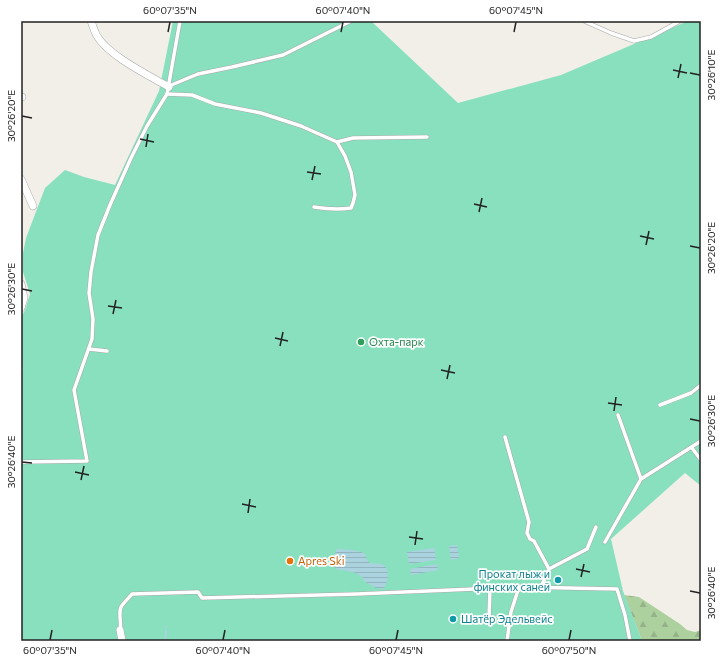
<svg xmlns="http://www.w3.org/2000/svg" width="722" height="662" viewBox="0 0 722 662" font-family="Commissioner,sans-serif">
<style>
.forest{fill:url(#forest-firs)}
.pitch{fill:#88e0be}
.water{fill:url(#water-rules)}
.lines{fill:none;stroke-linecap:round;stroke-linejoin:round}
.stream{stroke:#aad3df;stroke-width:2}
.service-casing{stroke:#a9a9a9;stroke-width:4.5}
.minor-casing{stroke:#a9a9a9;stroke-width:8}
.service{stroke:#fff;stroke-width:3.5}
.minor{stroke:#fff;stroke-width:7}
.ticks{fill:none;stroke:#222;stroke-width:1.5}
.leisure-dot{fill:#2e9e5b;stroke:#fff;stroke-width:1.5}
.food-dot{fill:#e8710a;stroke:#fff;stroke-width:1.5}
.culture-dot{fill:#0f9aa8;stroke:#fff;stroke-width:1.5}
.labels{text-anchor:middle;stroke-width:3.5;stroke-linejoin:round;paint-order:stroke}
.leisure-label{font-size:11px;fill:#27864d;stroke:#fff;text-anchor:start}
.food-label{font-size:11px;fill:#c56008;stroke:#fff;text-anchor:start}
.culture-label{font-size:11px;fill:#0d838f;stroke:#fff;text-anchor:end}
.neatline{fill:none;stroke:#222;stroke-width:1.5}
.ticks-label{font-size:10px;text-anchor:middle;fill:#222}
</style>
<defs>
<pattern id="forest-firs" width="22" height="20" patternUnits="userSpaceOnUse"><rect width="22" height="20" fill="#add19e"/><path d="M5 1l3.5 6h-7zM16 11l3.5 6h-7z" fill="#95b388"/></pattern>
<pattern id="water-rules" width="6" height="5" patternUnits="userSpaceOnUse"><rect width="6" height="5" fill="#aad3df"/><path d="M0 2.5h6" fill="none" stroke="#92b5bf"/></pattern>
</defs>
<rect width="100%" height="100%" fill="#f2efe9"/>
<polygon class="forest" points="624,595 639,597 680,624 687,630 695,632 701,630 701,641 642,641"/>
<polygon class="pitch" points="173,21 371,21 458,103 561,75 688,21 701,21 701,486 685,473 611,539 623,591 642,641 21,641 21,376 23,368 21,366 21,318 25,310 30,294 23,272 23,253 26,238 45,188 65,170 84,177 115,185 159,91"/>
<g class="water">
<polygon points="457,545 459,558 451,560 449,546"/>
<polygon points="434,548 436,560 409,564 407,552"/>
<path d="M337,549c9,1 23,0 29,6 1,13 10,6 17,10 8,4 5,19 0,24l-7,-1 -12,-7 -2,-4 -6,-4 -13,-3h-5l-3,-2 -3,-8z"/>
<polygon points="437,564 438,570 411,575 410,569"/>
</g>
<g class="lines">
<g class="stream">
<polyline points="166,628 166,627"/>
<polyline points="165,641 166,631"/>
</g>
<g class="service-casing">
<g id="service">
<polyline points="584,21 611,33 634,41 651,37 680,21"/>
<polyline points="169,86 198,74 232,67 283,55 351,21"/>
<path d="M167,94l25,1 23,9 46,9 40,13 36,16 8,14 6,16 4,23 -2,8 -2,5c-13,2 -25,1 -37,-1"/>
<polyline points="337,142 353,138 427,137"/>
<polyline points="89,349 107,351"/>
<polyline points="660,405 691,393 701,385"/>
<polyline points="618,415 641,479"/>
<polyline points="505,437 529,522 527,533 530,539 534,541 549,569 541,587"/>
<polyline points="692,448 701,460"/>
<polyline points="21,462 87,461 74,390 92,339 93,319 89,293 91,272 98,235 110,205 131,158 147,126 167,94 180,21"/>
<polyline points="605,542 641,479 701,441"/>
<polyline points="549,569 587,549 596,527"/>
<polyline points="489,618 490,588"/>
<path d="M120,630c2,-7 -2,-16 1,-23 3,-5 8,-9 11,-13l66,-2 4,6 155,-4 162,-7 98,2 8,26 5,26"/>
<polyline points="507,641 511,612 519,587"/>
</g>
</g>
<g class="minor-casing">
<g id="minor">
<path d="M91,21c2,5 3,10 6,15 12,20 51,39 72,51"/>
<polyline points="21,97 22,97"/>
<polyline points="21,179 33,206"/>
<polyline points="21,284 24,298 21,308"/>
<polyline points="120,630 122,641"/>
</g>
</g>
<use href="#service" class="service"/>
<use href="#minor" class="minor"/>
</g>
<path class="ticks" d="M168,32l2,-10M341,32l2,-10M514,32l2,-10M673,70l14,3M690,73l10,2M678,78l3,-14M22,116l10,2M140,139l14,3M146,147l2,-13M307,172l14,2M312,180l3,-14M474,204l13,3M479,212l3,-14M640,236l14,3M646,245l3,-14M690,246l10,2M22,289l10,2M108,306l14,2M113,314l3,-14M275,338l13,3M280,346l3,-14M441,370l14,3M447,379l3,-14M608,403l14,2M614,411l2,-14M690,419l10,2M22,462l10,1M75,472l14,3M81,480l3,-14M242,504l14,3M248,513l2,-14M409,537l14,2M415,545l2,-14M576,569l14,3M581,577l3,-13M690,591l10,2M50,640l2,-10M223,640l2,-10M396,640l2,-10M569,640l2,-10"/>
<circle class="leisure-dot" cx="361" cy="342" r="4"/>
<circle class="food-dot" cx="290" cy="561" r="4"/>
<g class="culture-dot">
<circle cx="558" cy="580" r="4"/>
<circle cx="453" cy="619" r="4"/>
</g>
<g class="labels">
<g class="leisure-label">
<text x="369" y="346">Охта-парк</text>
</g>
<g class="food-label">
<text x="298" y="565">Apres Ski</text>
</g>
<g class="culture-label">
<text x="550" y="578">Прокат лыж и<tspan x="550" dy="13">финских саней</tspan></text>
<text x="461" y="623" text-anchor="start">Шатёр Эдельвейс</text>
</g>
</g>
<rect width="722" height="662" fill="none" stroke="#ffffff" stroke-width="44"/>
<rect x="22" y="22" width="678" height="618" class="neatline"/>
<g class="ticks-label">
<text x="170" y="14">60°07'35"N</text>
<text x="343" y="14">60°07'40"N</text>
<text x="516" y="14">60°07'45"N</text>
<text transform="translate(711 75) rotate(-90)" y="4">30°26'10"E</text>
<text transform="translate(11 116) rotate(-90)" y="4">30°26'20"E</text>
<text transform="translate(711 248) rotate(-90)" y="4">30°26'20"E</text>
<text transform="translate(11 289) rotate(-90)" y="4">30°26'30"E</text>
<text transform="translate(711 421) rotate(-90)" y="4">30°26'30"E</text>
<text transform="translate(11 462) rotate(-90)" y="4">30°26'40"E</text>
<text transform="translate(711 593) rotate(-90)" y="4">30°26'40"E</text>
<text x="50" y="654">60°07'35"N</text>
<text x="223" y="654">60°07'40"N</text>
<text x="396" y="654">60°07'45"N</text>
<text x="569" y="654">60°07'50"N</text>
</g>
</svg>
